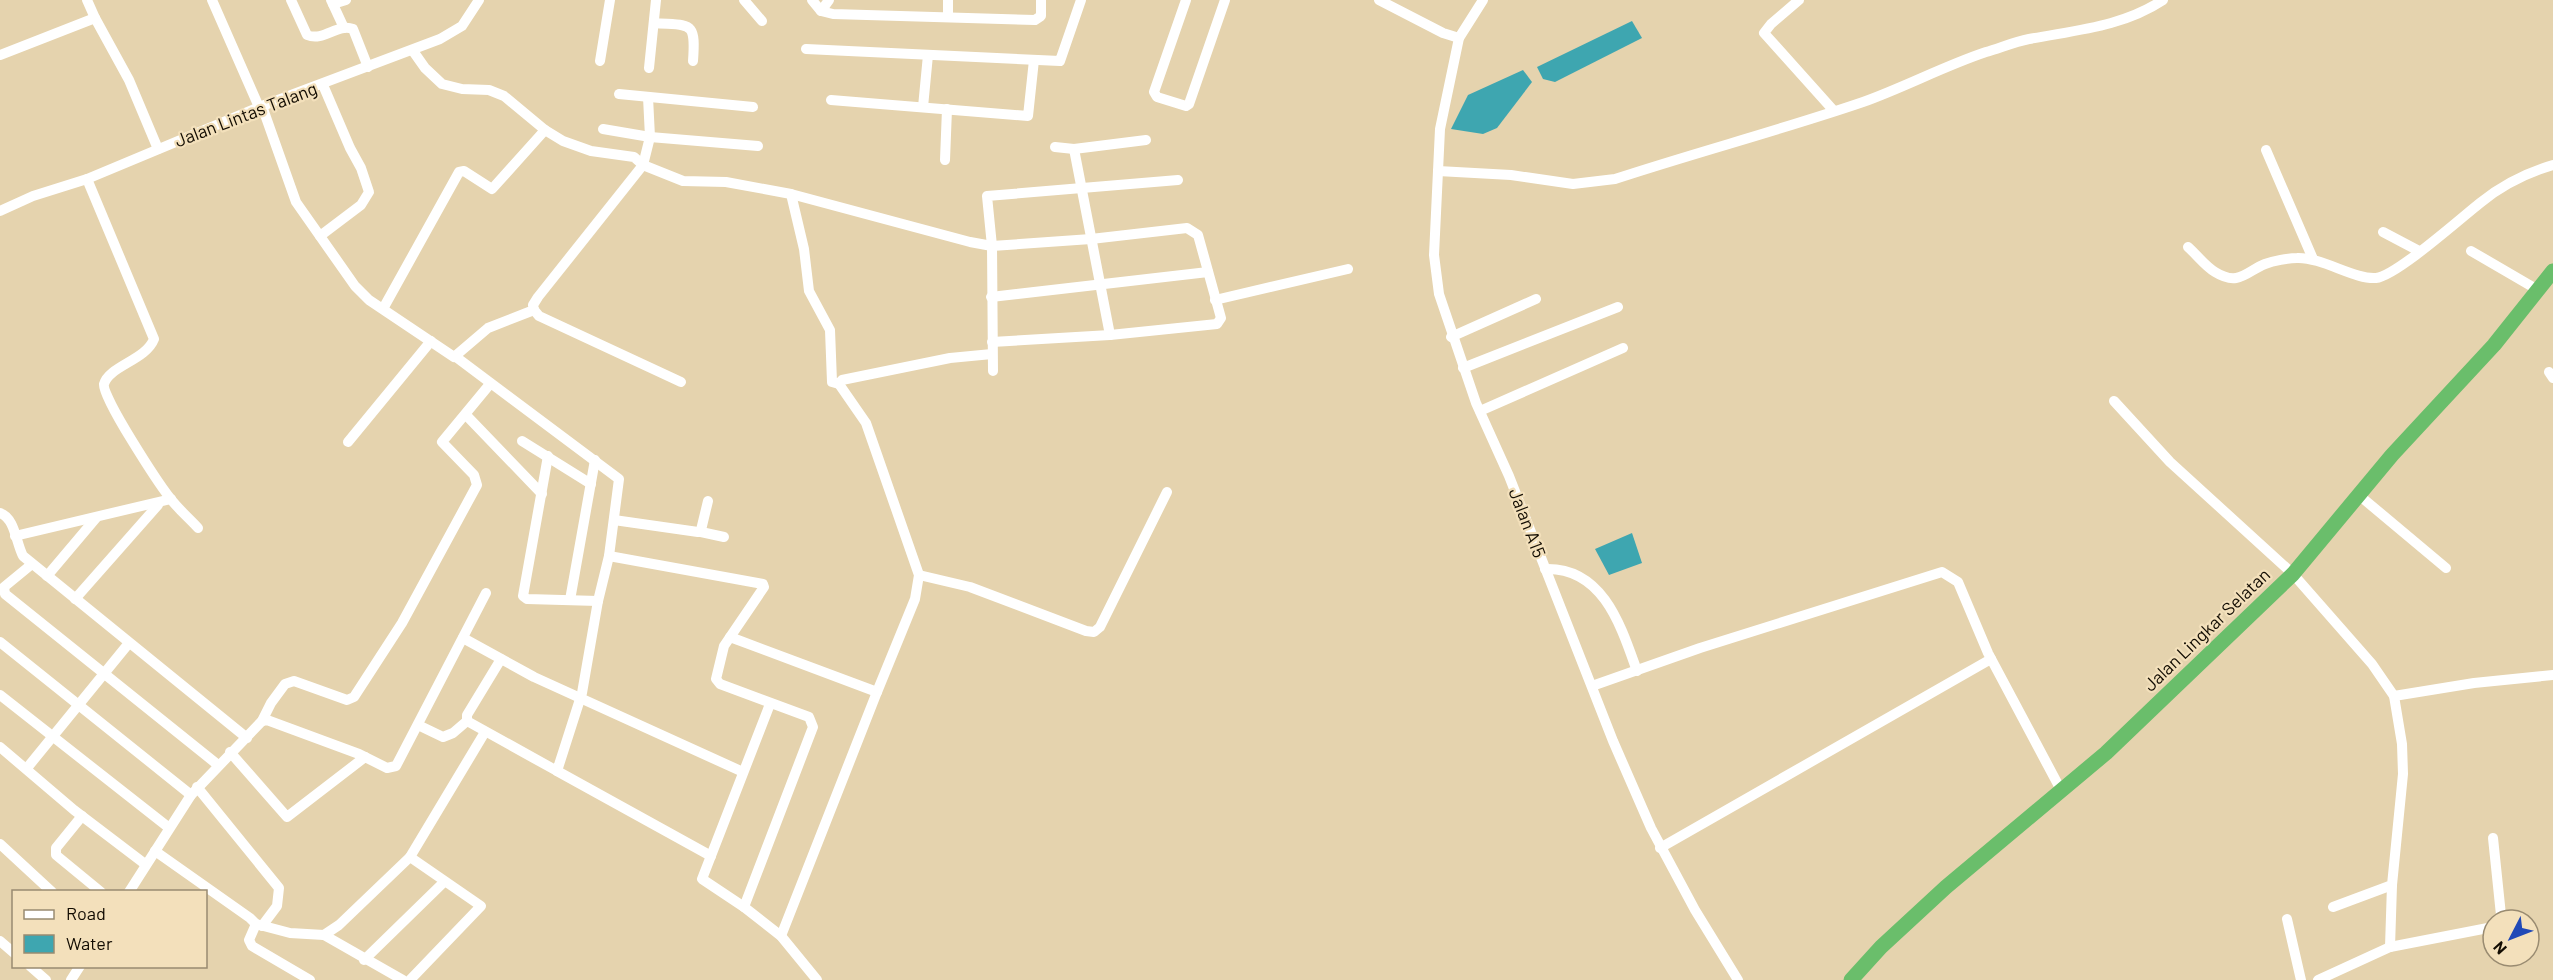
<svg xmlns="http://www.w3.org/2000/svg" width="2553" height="980" viewBox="0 0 2553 980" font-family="Barlow,sans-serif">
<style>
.water{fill:#3ea6b0}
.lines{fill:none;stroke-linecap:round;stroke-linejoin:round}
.minor{stroke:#fff;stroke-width:10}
.highway{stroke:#6abe6b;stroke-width:15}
.labels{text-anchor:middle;stroke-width:4.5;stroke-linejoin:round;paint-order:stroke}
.street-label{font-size:18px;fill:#120c02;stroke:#f3e0bb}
</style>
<rect width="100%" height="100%" fill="#e5d3ae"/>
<g class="water">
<polygon points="1632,21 1642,38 1555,82 1543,79 1537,67"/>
<polygon points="1523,70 1532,82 1497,128 1483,134 1451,129 1468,95"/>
<polygon points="1632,533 1642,563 1609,575 1595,549"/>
</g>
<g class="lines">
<g class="minor">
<polyline points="87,0 95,18 129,80 158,149"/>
<polyline points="212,0 259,107"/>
<path d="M291,0l16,35c17,7 30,-12 46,-6l15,38"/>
<polyline points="331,0 344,28"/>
<polyline points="744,0 762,21"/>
<polyline points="812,0 821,11 833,14 1035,20 1041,16 1041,0"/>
<polyline points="1186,0 1154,92 1157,97 1186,106 1189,104 1225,0"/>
<polyline points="1379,0 1443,33 1459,38"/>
<polyline points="1483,0 1459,38 1440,129 1434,255 1439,294 1476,403 1509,476 1613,741 1651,828 1695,910 1738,980"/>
<polyline points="1799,0 1771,24 1764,33 1834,111"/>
<polyline points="333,4 346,0"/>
<polyline points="821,11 829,0"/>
<polyline points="948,17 948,0"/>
<path d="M654,23c37,3 42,-3 39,38"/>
<polyline points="806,49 1060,61 1081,0"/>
<polyline points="413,51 425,68 442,84 462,89 489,90 504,96 545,130 563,141 591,151 634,157 643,165 683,181 726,182 791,194 970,242 992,246 1091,239 1187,228 1198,235 1221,318 1217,324 1110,335 992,342"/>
<polyline points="0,55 95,18"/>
<polyline points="600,61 610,0"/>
<polyline points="649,68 656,0"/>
<polyline points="619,94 753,107"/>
<polyline points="831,100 1028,116 1034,60"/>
<polyline points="262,106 296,202 355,286 369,300 454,357 488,328 534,310"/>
<polyline points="923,107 928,55"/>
<polyline points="603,129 650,137 758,146"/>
<polyline points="1055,147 1074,149 1146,140"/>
<polyline points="1074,149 1110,335"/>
<polyline points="2266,150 2313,259"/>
<polyline points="945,160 947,109"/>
<path d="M1438,171l73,4 62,9 42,-5c82,-27 166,-49 248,-77 42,-15 81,-36 123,-50 14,-4 28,-10 43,-13 47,-9 93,-12 134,-39"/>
<path d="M87,179l67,160c-8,21 -45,27 -50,45 -3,12 55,100 66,114 8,11 19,20 28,30"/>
<polyline points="791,194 804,249 809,291 830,330 832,382 839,384 842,380 950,358 992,354"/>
<polyline points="0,211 33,196 87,179 262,106 440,39 462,26 479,0"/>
<polyline points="2383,232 2419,251"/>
<polyline points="320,236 361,205 369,192 361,168 350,148 323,85"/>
<path d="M2188,247c9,8 17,19 27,25 24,15 32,-1 50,-8 8,-3 23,-6 32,-6 25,-1 58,22 79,20 20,-2 85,-60 104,-75 22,-18 46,-30 73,-38"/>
<polyline points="2471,251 2538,290"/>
<polyline points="991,297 1208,272"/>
<polyline points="1215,300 1348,269"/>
<polyline points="384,307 459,172 464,171 492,189 545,130"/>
<polyline points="534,310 533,305 538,297 643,165 650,137 648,97"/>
<polyline points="534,310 539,316 681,382"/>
<polyline points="1451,337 1536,299"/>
<polyline points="456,357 619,479 609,556 598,601 582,693 557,771 467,721"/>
<polyline points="1463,368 1618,307"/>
<polyline points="993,371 992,246 987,196 1178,180"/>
<polyline points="2549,372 2553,378"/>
<polyline points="839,384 866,423 919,575 915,599 877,692"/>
<polyline points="2114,401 2170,462 2293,574 2372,664 2394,696 2402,744 2403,774 2392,885 2333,907"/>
<polyline points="1480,411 1623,348"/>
<polyline points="466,415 542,494"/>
<polyline points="522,441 591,484"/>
<polyline points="348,442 431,341"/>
<polyline points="548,456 523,596 527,599 598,601"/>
<polyline points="2360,496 2446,568"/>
<path d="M0,513c15,5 16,30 23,43l224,182"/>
<polyline points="614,520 698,532 701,530 708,501"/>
<polyline points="701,532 724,537"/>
<polyline points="15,536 171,499"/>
<polyline points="609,556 763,584 764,587 724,646 716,679 720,684 809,717 813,727 744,907 781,936 817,980"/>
<polyline points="32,564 4,587 5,594 218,765"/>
<path d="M1545,569c58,-2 76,57 92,102"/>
<polyline points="919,575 970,587 1086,631 1094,632 1100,627 1167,492"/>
<polyline points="47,576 96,518"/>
<polyline points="75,599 158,505"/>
<polyline points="570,600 595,460"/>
<polyline points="730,637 877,692 781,936"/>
<polyline points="463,638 534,677 743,772"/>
<polyline points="0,642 191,795"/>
<polyline points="1592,686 1700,648 1942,572 1958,582 1988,653 2062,792"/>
<polyline points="0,695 168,827"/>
<polyline points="2394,696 2474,683 2553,675"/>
<polyline points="262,721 267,720 359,754 387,768 396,766 486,593"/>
<polyline points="418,725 443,737 453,733 467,721 467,715 501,659"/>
<polyline points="0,747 74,810 145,864"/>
<polyline points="230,752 287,817 365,757"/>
<polyline points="27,768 129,643"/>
<polyline points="557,771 711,856"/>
<polyline points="197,787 279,888 277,906 262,926"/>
<polyline points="82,816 56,848 56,855 101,892"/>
<polyline points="2493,838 2501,915 2499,920"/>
<polyline points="0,844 52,892"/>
<polyline points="1660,848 1991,659"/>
<polyline points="155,851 250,918 256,924 249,940 252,946 310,980"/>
<polyline points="410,857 481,906 410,980"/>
<polyline points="129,892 191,795 262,721 271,703 285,684 294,681 347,700 354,697 402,623 477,485 474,475 442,442 490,384"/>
<polyline points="744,907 702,879 770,704"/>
<polyline points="2287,919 2301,980"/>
<polyline points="256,924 290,933 324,935 403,980"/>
<polyline points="324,935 339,925 410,857 485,732"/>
<polyline points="0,941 14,953"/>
<polyline points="2390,947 2392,885"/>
<polyline points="364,960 444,882"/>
<polyline points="30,966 46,980"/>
<polyline points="71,980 80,966"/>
<polyline points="2318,980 2390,947 2493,927"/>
</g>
<polyline class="highway" points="1851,980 1881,947 1946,887 2106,753 2293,574 2392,455 2494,345 2553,271"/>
</g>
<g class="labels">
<g class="street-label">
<text transform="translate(246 115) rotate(-21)" y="6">Jalan Lintas Talang</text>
<text transform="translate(1527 523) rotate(69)" y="6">Jalan A15</text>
<text transform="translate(2207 630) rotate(-44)" y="6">Jalan Lingkar Selatan</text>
</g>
</g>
<rect x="12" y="890" width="195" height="78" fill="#f3e0bb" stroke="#998b71" stroke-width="1.5"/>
<rect x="24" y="910" width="30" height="9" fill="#ffffff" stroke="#998b71" stroke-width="1.5"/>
<text x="66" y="920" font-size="18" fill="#120c02">Road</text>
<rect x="24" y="935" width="30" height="18" fill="#3ea6b0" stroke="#998b71" stroke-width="1.5"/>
<text x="66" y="950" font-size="18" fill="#120c02">Water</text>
<g transform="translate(2511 938) rotate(228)"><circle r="28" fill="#f3e0bb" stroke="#998b71" stroke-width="1.5"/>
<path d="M0-4.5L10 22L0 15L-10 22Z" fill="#2049b7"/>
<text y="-9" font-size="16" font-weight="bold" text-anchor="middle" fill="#120c02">N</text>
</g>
</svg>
